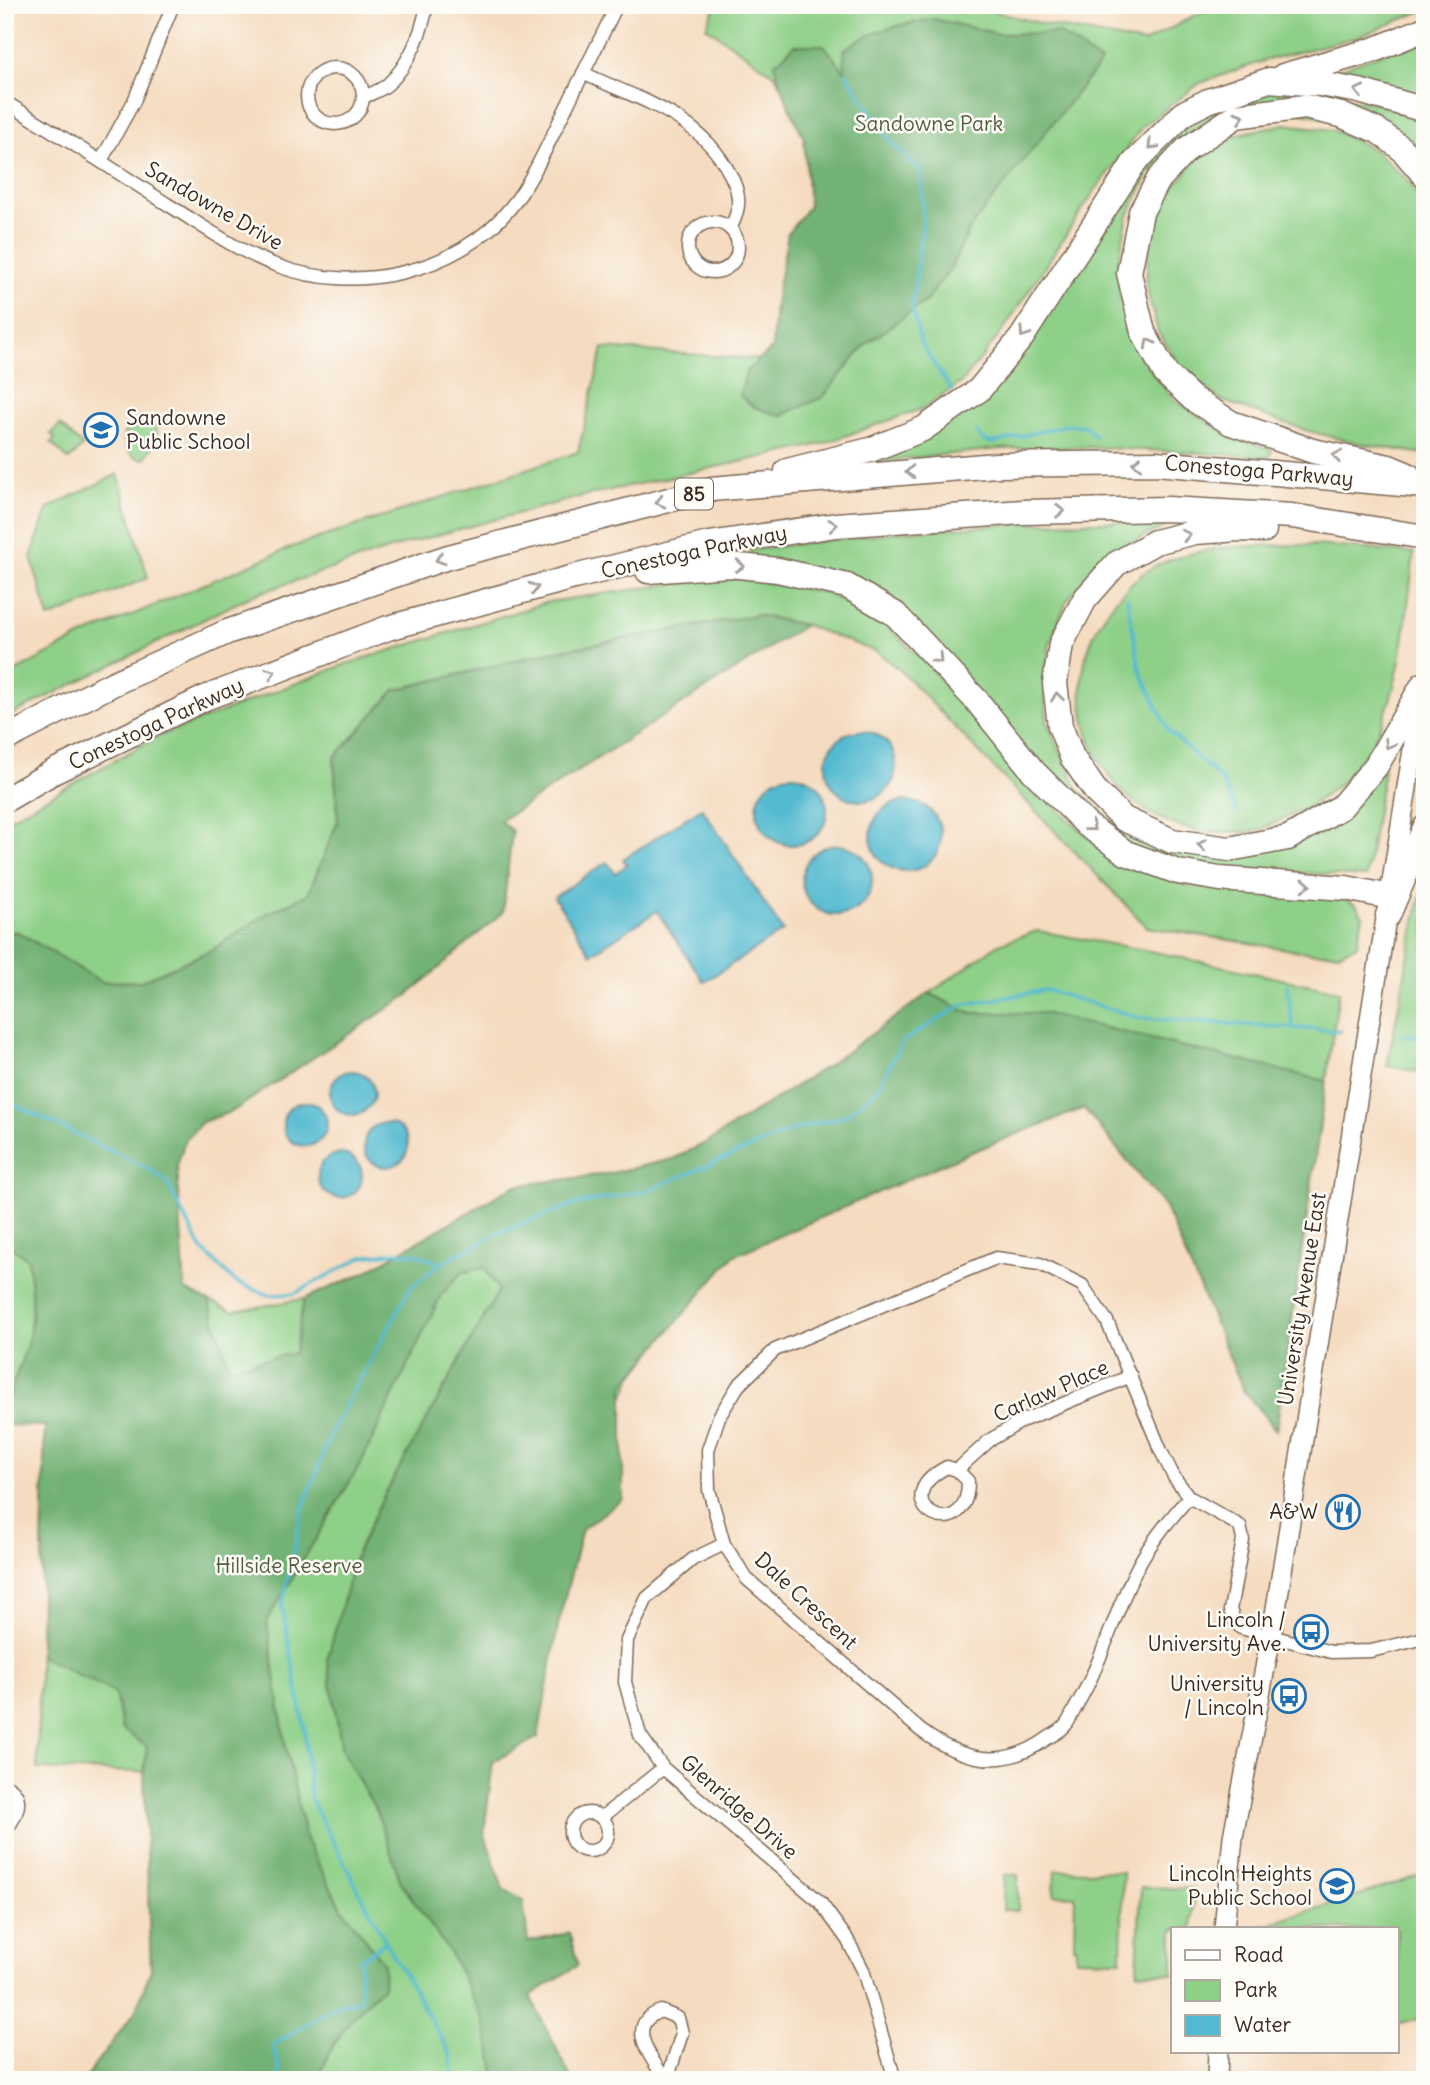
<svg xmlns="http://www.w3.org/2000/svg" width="1430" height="2085" viewBox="0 0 1430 2085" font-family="Delius,sans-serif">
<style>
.green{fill:#8fd088;stroke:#657d53;stroke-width:2}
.forest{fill:#73b274;stroke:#576e49;stroke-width:2}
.water{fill:#52bad0;stroke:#467277;stroke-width:2}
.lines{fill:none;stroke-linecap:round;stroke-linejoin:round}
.stream{stroke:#52bad0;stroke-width:3.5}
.street-casing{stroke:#7c6856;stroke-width:15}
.secondary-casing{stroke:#7c6856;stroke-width:22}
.highway-casing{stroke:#7c6856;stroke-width:27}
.street{stroke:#fff;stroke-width:12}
.secondary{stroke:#fff;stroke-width:19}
.highway{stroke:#fff;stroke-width:24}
.oneway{stroke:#a79f9a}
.labels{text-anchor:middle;stroke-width:5;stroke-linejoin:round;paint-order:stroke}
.shield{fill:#fdfcf7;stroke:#75695f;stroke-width:2}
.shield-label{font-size:19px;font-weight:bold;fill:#3b2a1e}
.park-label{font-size:21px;fill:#545c3e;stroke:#fdfcf7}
.street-label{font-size:21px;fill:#3b2a1e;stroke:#fdfcf7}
.poi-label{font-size:21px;fill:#3b2a1e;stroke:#fdfcf7;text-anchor:end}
</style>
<rect width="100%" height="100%" fill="#fdfcf7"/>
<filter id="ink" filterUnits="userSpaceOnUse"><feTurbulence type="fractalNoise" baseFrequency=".0143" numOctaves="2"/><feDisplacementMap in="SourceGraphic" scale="14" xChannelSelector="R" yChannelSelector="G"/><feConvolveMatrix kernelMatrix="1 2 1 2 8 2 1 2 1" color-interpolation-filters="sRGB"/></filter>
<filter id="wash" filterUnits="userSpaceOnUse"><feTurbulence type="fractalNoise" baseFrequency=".00686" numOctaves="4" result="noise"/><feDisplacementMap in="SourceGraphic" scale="28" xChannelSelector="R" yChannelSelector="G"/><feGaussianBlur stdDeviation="1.57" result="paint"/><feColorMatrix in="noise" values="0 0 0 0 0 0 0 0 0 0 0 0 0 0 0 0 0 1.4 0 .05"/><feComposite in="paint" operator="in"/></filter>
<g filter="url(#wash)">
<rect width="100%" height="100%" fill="#f5dbbf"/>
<g class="green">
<polygon points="716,5 969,5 1043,24 1144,43 1214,5 1425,5 1425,10 1357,37 1263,61 1200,83 1143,126 1096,189 1001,333 963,381 924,408 822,444 583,496 408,543 253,595 5,718 5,677 80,637 292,547 578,452 603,348 798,362 829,258 812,138 775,75 706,27"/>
<polygon points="1425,37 1425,99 1329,73"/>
<polygon points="1262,88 1375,103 1425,122 1425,163 1397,135 1257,102 1217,113 1180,138 1149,173 1128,216 1118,262 1120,297 1141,358 1172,398 1220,430 1272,450 1270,457 1089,447 999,449 877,462 875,455 966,413 1165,138 1220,98"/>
<polygon points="1285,124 1333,130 1375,150 1410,183 1425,213 1425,454 1361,444 1308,431 1223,401 1184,372 1158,332 1146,286 1149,239 1167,195 1198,158 1239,134"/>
<path d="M149,423c17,10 3,24 -5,36 -14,0 -20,-13 -20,-26l13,-8z"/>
<polygon points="60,425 83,446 69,460 51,443 55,438 51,434"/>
<polygon points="118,474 148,578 49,618 31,557 48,508"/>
<polygon points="1164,521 1165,527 1132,542 1102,559 1067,600 1050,644 1044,680 1047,722 1078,790 1116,824 1243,855 1384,769 1366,877 1235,869 1175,863 1128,847 1081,810 891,602 751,559 750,550 897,532 1029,523"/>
<path d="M1314,545l100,8c-8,63 -11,134 -42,190 -19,34 -51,60 -87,75 -9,4 -19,10 -29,13 -8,2 -18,1 -26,1 -116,7 -188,-121 -125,-217 12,-18 29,-37 48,-48 50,-25 108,-21 161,-22z"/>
<polygon points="725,576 827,593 887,626 929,666 1036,790 1118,863 1189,886 1343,898 1356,905 1363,916 1357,945 1339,953 1312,953 1147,927 901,671 877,652 805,625 757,615 551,652 395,690 334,758 338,821 309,894 266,914 212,950 141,981 102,982 18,932 5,933 5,821 157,737 346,664 548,602"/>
<polygon points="1425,884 1425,1073 1387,1066 1419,902"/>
<polygon points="1037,931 1145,950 1339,991 1276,1430 1244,1391 1165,1207 1084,1108 736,1245 631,1379 432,1867 551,2080 84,2080 135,2012 151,1970 144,1772 37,1769 45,1425 215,1322 209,1301 233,1311 304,1299 362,1274 514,1186 607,1174 673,1159 706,1143 827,1066 999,944"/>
<polygon points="5,1244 28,1259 32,1304 29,1339 5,1408"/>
<polygon points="1055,1870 1123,1872 1121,1960 1076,1959 1076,1946 1074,1946 1075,1896 1054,1895"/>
<polygon points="1425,1874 1425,2017 1397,2025 1397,1929 1253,1929"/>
<polygon points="1004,1875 1018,1875 1018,1910 1003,1910"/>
<polygon points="1141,1887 1194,1889 1192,1929 1173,1929 1173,1974 1137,1972"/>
</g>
<g class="forest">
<path d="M933,19l66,15 60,-1 42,29 -131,166 -18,38 -25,34 -62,45 -42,52 -42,19 -27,-9 -14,-11 7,-26 25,-21 3,-45 13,-71 21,-27 -5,-68 -16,-34 -14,-40 21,-19h29l21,27 -1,-22c25,-20 58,-26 89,-31z"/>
<path d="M757,615l48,10 -305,196 12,10 -9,81 -95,83 -175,116 -31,11 -17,18 -8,26 8,124 24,11 20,66 65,-14 10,-54 58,-25 152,-88 93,-12 66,-15 33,-16 121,-77 102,-73 40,20h74l283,68 -50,349 -32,-39 -79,-184 -81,-99 -116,45 -235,103 -110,129v114l-41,30 -24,96 -20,112 -45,25 -9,70 19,57 20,12 5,41 41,-9 9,32 -48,31 42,84h-75l-13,-59 -34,-68 -49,-70 -24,-71 -35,-61 -15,-91 28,-103 26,-56 118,-211 -15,-22 -23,5 -20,22 -80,168 -94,158 18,122 21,97 32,62 46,62 -1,23c-27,23 -55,58 -64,93h-235l51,-68 16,-42 -7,-198 3,-25 -25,-18 -7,-36 -75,-37 5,-230 -40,-1c0,-30 16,-56 23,-84 7,-27 3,-55 0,-82l-23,-15v-311l13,-1 84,50 39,-1 71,-31 54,-36 42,-20 30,-73 -4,-63 61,-68 156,-38z"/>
</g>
<g class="water">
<circle cx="861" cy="766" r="35"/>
<circle cx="792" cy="810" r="35"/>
<circle cx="906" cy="836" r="35"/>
<polygon points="702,808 783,931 704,982 657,911 591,954 554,897 607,862 615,873 627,865 623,859"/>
<circle cx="837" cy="880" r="35"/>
<circle cx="352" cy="1093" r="22"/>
<circle cx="305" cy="1124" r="22"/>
<circle cx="386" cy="1145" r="22"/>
<circle cx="340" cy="1176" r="22"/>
</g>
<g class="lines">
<g class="stream">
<polyline points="846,73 890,141 921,172 923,220 912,308 921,344 952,391"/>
<polyline points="977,432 983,440 993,443 1066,425 1085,426 1095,436"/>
<polyline points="1127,598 1140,670 1168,730 1221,779 1237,813"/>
<polyline points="1287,985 1293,1027"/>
<polyline points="1402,1035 1425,1037"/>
<polyline points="5,1100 150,1170 166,1181 201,1248 235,1282 269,1295 294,1294 362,1257 396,1252 417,1254 440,1264"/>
<polyline points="274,2080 280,2072 273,2045 336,2006 360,2000 360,1959 386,1942"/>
<polyline points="454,2080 451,2055 386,1942 311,1800 304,1725 282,1606 303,1508 332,1430 410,1288 440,1264 497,1233 573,1205 646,1191 793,1130 845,1116 877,1089 903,1041 962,1005 1046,990 1140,1018 1341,1031"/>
</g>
</g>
</g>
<g filter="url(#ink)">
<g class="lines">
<g class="street-casing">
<g id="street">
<circle cx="335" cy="96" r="28"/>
<path d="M583,73c56,27 117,42 147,101 11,21 11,34 0,55"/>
<path d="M364,97c8,-4 18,-7 24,-13 21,-19 34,-51 39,-79"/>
<path d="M5,102c55,33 108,67 162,102 36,22 71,48 111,62 78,29 180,7 233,-59 21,-26 34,-57 49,-87 19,-39 38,-77 57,-115"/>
<polyline points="101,161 134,101 173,5"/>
<circle cx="713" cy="247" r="25"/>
<path d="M957,1470l11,11c0,71 -89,21 -21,-14l10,3 33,-30 34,-20 107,-44"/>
<path d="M1189,1497c-18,21 -38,44 -51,69 -23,44 -35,94 -60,137 -4,7 -8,17 -13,23 -4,5 -12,9 -17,12 -45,33 -86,23 -128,-8l-173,-151 -23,-35 -15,-54 -1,-40 11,-33 19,-31 37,-36 221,-92 44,6 42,21 25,36 54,130 13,26 15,20 51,29 3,14 -13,70 4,10 7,8 90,24 40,-1 54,-13"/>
<polyline points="724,1544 693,1559 647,1598 627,1640 625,1682 640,1735 663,1768 820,1902 847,1939 863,1970 895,2080"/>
<path d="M5,1785c23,11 11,32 0,47"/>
<circle cx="589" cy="1832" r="19"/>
<polyline points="601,1818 663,1768"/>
<path d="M665,2080c-13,-23 -42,-55 -4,-69l17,7 4,15 -15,47"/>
</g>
</g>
<g class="secondary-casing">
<g id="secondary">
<polyline points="1224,1929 1233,1837 1275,1615 1422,693"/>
<polyline points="1217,2080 1218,2052"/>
</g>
</g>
<g class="highway-casing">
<g id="highway">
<polyline points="1283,76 1376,49 1425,29"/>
<polyline points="787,471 870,450 923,429 979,390 1022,337 1134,163 1184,113 1208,101 1269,80 1320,84 1359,91 1425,110"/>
<polyline points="1408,475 1389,467 1313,451 1231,423 1193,399 1166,374 1143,332 1129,273 1141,212 1159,179 1187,149 1236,116 1305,107 1341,115 1378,131 1401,148 1425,176"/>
<polyline points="1264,530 1239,529 1195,532 1155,542 1116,564 1085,599 1061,644 1055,683 1060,726 1072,757 1097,793 1124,819 1172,841 1229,849 1288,838 1341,807 1376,766 1423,685"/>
<polyline points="648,571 729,565 778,570 847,586 895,614 977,701 1033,771 1087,825 1126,853 1178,872 1220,879 1346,888 1390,897"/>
<polyline points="5,739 114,683 227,632 448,557 711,489 996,465 1156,463 1425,486"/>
<polyline points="5,800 53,772 205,698 388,628 574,577 709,544 836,525 1023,512 1168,509 1292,516 1425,537"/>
<polyline points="1388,915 1425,828"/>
</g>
</g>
<use href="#street" class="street"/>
<use href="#secondary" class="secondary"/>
<use href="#highway" class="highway"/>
</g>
<defs><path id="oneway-chevron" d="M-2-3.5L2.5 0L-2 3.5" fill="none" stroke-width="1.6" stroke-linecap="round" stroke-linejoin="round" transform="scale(1.75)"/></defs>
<g class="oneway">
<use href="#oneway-chevron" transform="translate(1359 91) rotate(-167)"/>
<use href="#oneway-chevron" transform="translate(1240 117) rotate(-17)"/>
<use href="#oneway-chevron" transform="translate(1152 145) rotate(135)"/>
<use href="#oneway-chevron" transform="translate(1024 333) rotate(124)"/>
<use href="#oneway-chevron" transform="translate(1149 343) rotate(-119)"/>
<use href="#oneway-chevron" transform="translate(1337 456) rotate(-168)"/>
<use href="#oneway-chevron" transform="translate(1137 463) rotate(179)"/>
<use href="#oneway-chevron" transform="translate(910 472) rotate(175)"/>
<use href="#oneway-chevron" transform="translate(660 502) rotate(166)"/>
<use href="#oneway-chevron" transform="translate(1060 511) rotate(-1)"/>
<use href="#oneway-chevron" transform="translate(833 525) rotate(-7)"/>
<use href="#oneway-chevron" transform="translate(1186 535) rotate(-13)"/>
<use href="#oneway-chevron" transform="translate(440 559) rotate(162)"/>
<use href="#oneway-chevron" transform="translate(740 566) rotate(5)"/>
<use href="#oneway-chevron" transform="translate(534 588) rotate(-16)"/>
<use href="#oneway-chevron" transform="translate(938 659) rotate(47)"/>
<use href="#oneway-chevron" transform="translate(271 673) rotate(-21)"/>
<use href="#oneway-chevron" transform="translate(1057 697) rotate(-97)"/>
<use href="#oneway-chevron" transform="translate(1389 744) rotate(121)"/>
<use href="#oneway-chevron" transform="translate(1091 827) rotate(39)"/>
<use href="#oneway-chevron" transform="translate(1202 845) rotate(-172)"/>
<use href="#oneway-chevron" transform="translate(1306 885) rotate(4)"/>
</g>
</g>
<defs>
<g id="school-ring" transform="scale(1.75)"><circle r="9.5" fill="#fdfcf7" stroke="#1f6fb2" stroke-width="1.5"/><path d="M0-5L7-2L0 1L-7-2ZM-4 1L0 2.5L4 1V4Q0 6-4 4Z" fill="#1f6fb2"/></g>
<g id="restaurant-ring" transform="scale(1.75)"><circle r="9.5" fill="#fdfcf7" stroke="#1f6fb2" stroke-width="1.5"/><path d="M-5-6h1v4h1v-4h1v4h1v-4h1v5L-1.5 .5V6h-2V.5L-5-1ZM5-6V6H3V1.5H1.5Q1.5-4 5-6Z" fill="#1f6fb2"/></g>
<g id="bus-ring" transform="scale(1.75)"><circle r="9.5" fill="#fdfcf7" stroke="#1f6fb2" stroke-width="1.5"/><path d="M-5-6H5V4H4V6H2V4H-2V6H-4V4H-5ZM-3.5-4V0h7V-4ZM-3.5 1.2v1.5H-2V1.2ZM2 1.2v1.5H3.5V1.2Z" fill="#1f6fb2"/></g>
</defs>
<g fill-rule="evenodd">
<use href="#school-ring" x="101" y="430"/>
<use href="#restaurant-ring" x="1343" y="1512"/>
<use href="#bus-ring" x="1311" y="1632"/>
<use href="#bus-ring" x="1289" y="1696"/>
<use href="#school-ring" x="1337" y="1886"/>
</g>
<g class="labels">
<rect class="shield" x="675" y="478.5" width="38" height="31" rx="5"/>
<g class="shield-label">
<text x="694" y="501">85</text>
</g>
<g class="park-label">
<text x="929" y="131">Sandowne Park</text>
<text x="289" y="1573">Hillside Reserve</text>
</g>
<g class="street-label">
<text transform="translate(214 206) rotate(30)" y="7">Sandowne Drive</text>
<text transform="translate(1259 471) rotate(5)" y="7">Conestoga Parkway</text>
<text transform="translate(694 552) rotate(-12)" y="7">Conestoga Parkway</text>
<text transform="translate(156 724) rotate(-25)" y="7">Conestoga Parkway</text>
<text transform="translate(1302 1299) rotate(-81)" y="7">University Avenue East</text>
<text transform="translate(1051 1391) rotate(-24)" y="7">Carlaw Place</text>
<text transform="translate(806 1601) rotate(43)" y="7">Dale Crescent</text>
<text transform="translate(739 1807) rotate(41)" y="7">Glenridge Drive</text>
</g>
<g class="poi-label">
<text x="126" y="425" text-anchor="start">Sandowne<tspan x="126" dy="24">Public School</tspan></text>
<text x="1318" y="1519">A&amp;W</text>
<text x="1286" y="1627">Lincoln /<tspan x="1286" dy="24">University Ave.</tspan></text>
<text x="1264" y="1691">University<tspan x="1264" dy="24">/ Lincoln</tspan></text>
<text x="1312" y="1881">Lincoln Heights<tspan x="1312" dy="24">Public School</tspan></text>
</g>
</g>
<rect width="1430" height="2085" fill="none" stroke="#fdfcf7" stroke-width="28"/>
<rect x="1171" y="1927" width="228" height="126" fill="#fdfcf7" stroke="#afa8a0" stroke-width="2"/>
<rect x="1185" y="1950" width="35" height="10" fill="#ffffff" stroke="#afa8a0" stroke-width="2"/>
<text x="1234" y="1962" font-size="21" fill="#3b2a1e">Road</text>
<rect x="1185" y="1980" width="35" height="21" fill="#8fd088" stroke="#afa8a0" stroke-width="2"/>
<text x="1234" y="1997" font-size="21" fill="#3b2a1e">Park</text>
<rect x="1185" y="2015" width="35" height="21" fill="#52bad0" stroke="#afa8a0" stroke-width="2"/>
<text x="1234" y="2032" font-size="21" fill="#3b2a1e">Water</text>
</svg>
